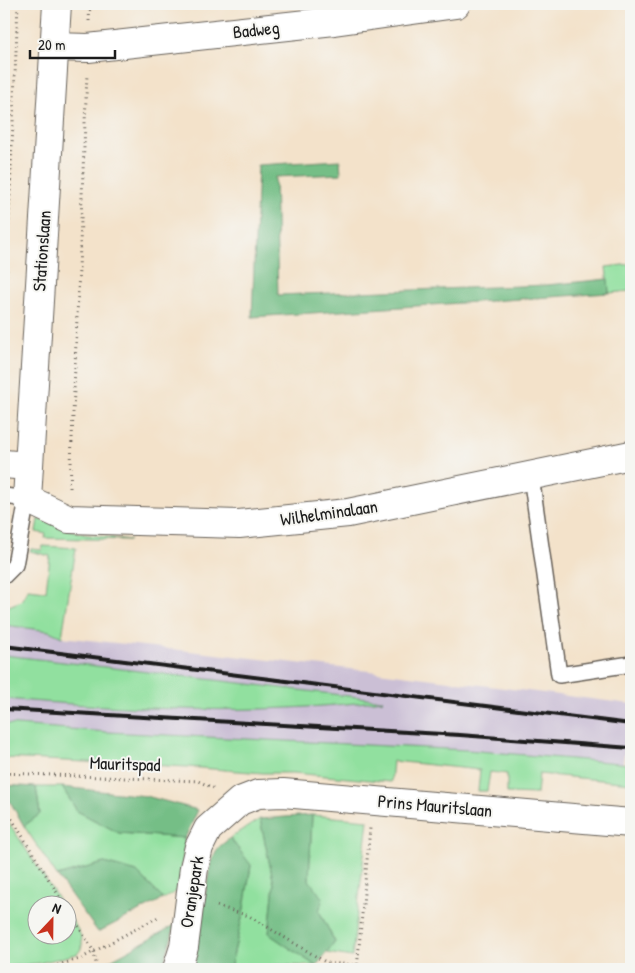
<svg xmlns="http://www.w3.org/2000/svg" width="635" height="973" viewBox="0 0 635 973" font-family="'Patrick Hand',sans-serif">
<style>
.industrial{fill:#cbbfd5}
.green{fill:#91e09f;stroke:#567e5e}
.forest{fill:#74be86;stroke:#486d51}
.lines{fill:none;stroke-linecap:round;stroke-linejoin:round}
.lane-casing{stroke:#676159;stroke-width:18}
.street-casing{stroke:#676159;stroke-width:30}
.path{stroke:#676159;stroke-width:3;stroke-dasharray:1 4;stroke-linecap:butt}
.lane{stroke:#fff;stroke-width:15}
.street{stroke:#fff;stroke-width:28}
.rail{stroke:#1c1c1c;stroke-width:4}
.labels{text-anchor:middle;stroke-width:4;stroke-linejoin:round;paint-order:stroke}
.street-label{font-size:18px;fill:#1c1c1c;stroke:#f6f6f2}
</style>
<rect width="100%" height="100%" fill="#f6f6f2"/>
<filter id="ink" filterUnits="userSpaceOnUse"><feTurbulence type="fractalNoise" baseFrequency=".02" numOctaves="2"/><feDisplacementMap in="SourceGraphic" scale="10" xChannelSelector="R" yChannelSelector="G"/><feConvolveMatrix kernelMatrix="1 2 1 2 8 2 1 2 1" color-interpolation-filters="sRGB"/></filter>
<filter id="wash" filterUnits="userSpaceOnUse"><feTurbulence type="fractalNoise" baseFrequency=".0096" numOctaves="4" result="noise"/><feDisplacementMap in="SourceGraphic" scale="20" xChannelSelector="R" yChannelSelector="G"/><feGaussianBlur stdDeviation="1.12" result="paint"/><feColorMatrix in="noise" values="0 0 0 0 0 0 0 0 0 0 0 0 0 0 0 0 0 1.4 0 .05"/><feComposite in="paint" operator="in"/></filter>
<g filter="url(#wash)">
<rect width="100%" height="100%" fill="#f3e2ca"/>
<polygon class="industrial" points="4,625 49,631 62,637 378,672 631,704 622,768 4,727"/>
<g class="green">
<polygon points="631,264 631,291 609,293 606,267"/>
<polygon points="38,519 83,534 130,540 45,538 46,534 36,532"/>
<polygon points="43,546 76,548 62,637 49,631 4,625 4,608 21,601 28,589 46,591 50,556 30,551 31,549 42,550"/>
<path d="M4,655l379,45c-126,16 -254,9 -379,-1z"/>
<polygon points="4,724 107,732 467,750 631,764 631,783 539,774 537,794 507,793 507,774 490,772 487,791 478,791 480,770 393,761 391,782 293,773 263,773 188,767 4,758"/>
<polygon points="36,787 62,787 77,811 119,833 185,838 179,890 163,899 137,872 104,863 57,876 24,826 40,814"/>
<path d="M4,815l58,90 -24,1v30h30v-22c7,12 22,28 9,40l-37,9 -36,4z"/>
<polygon points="312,815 368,820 352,957 327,953 335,942 319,911 309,880"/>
<polygon points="260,819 274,884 269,934 316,966 275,965 275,969 230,969 243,914 251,866 230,838"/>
</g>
<g class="forest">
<polygon points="340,160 341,174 275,177 278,295 547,285 608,279 609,293 252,317 258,165"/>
<polygon points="4,785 36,787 40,814 24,826 4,791"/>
<polygon points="62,787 146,796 198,810 185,838 119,833 77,811"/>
<polygon points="312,815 309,880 323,899 319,911 335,942 316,966 269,934 274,884 260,819"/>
<polygon points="230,838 251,865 243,914 230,969 190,969 197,945 211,861 219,847"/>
<polygon points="104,863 137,872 163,899 98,932 57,876"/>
<polygon points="175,925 162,969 108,969 107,962"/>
</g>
</g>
<g filter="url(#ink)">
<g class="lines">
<g class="lane-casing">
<g id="lane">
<polyline points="531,476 559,675 631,664"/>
<polyline points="4,496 27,499 15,565 4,576"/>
</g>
</g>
<g class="street-casing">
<g id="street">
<polyline points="57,4 27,499 69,519 239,524 348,513 631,455"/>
<polyline points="55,47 88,48 334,21 456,4"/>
<polyline points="4,464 28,466"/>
<polyline points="177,969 184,947 194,868 199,847 208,829 240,801 258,794 283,793 631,823"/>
</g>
</g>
<g class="path">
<polyline points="89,21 90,4"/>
<polyline points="4,336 18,4"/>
<polyline points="70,488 87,74"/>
<polyline points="4,773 198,781 213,788"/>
<polyline points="4,806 65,906"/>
<polyline points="217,906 249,916 327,963 358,965"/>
<polyline points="68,909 94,952 97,969"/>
<polyline points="43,969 80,959 160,916"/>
<polyline points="357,969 370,828"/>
</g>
<use href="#lane" class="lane"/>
<use href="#street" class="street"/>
<g class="rail">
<polyline points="4,646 631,724"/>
<polyline points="4,709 460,735 631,748"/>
</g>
</g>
</g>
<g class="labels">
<g class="street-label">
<text transform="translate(256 30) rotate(-6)" y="6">Badweg</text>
<text transform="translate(42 251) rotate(-86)" y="6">Stationslaan</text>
<text transform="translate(329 513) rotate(-8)" y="6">Wilhelminalaan</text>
<text transform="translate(125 764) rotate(2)" y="6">Mauritspad</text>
<text transform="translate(435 806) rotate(5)" y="6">Prins Mauritslaan</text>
<text transform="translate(192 892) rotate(-81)" y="6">Oranjepark</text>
</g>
</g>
<rect width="635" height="973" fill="none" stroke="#f6f6f2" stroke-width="20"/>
<g transform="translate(52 920) rotate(22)"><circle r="24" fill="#f6f6f2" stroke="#9f9f9c"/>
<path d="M0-4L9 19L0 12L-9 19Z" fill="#c8321e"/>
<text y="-8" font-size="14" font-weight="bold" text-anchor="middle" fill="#1c1c1c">N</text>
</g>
<path d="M30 50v8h85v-8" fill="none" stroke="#1c1c1c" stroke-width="2.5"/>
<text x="38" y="50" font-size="15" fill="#1c1c1c" stroke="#f6f6f2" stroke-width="4" paint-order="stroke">20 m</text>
</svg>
